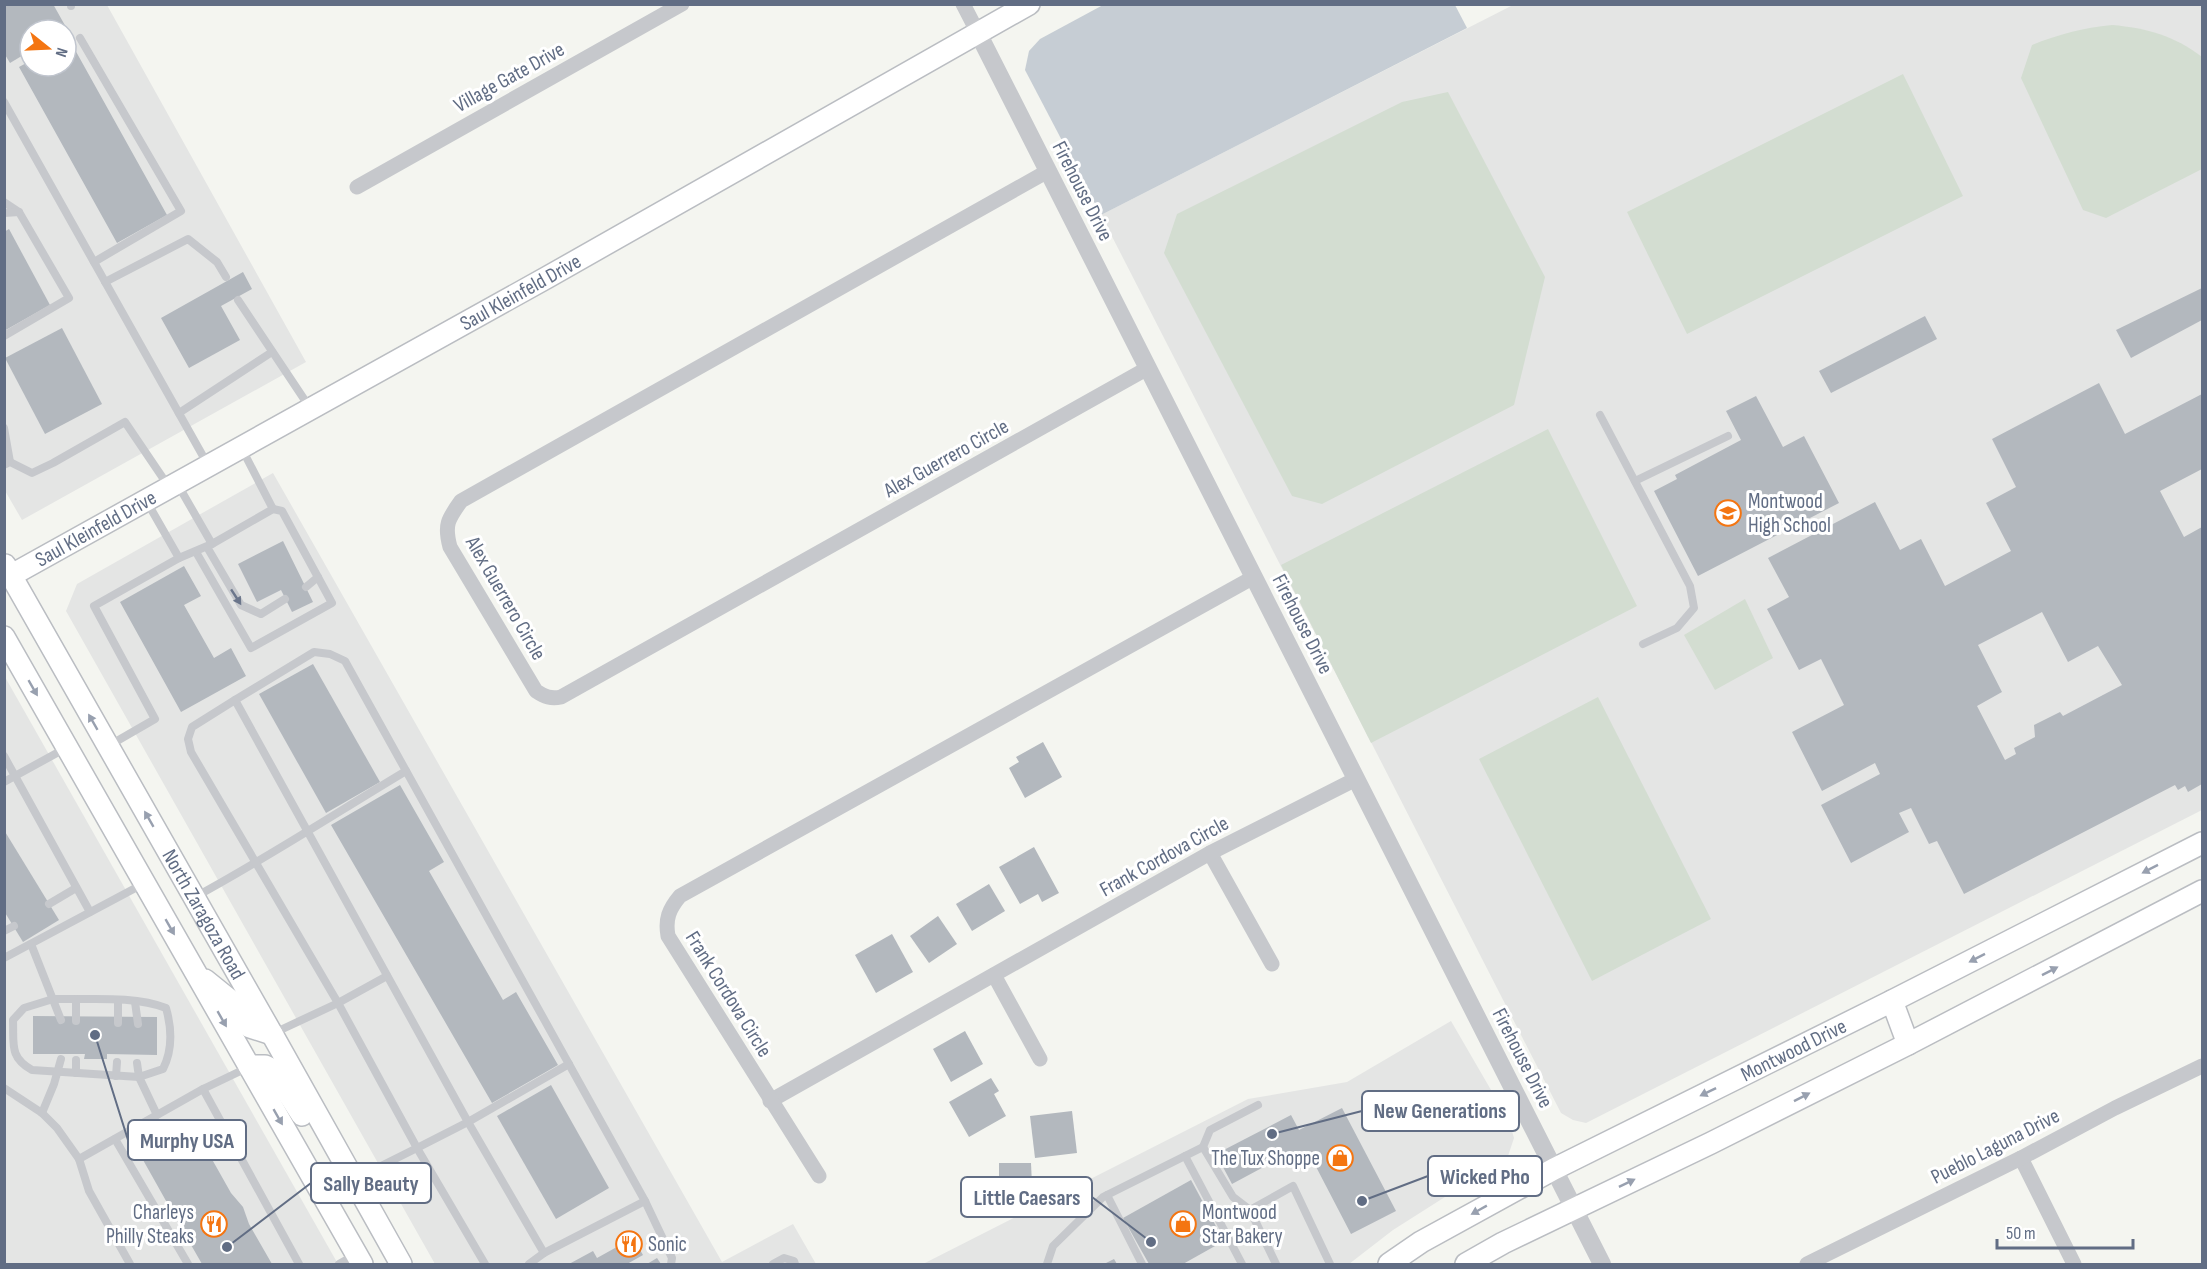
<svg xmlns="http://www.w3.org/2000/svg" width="2207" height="1269" viewBox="0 0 2207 1269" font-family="'Sofia Sans Condensed',sans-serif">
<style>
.built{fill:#e4e5e4;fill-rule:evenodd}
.green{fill:#d3ddd1}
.water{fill:#c6cdd4}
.building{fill:#b3b8be;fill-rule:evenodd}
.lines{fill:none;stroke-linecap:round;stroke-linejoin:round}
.secondary-casing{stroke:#babdc2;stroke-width:24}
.service{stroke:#c6c8cc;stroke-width:8}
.minor{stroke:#c6c8cc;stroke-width:15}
.tertiary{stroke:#c6c8cc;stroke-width:18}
.secondary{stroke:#fff;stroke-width:21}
.oneway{fill:#6b768b}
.oneway2{fill:#98a0af}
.labels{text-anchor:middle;stroke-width:6;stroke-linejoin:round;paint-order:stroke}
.street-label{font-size:21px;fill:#616d84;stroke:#fff}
.poi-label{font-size:21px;fill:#616d84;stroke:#fff;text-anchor:start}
.leader{fill:none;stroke:#616d84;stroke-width:2}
.callout-dot{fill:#616d84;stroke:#fff;stroke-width:2}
.callout{fill:#fff;stroke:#616d84;stroke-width:2}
.callout-label{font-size:22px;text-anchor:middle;font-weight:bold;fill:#616d84}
</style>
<rect width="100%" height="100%" fill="#f4f5f0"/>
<g class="built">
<path d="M4,5h103l199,357 -284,158 -18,-31zM30,30h36v36h-36z"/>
<polygon points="1513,5 2202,5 2202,810 1586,1123 1573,1120 1561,1113 1101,215"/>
<polygon points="273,473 722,1262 793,1224 816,1264 435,1264 66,611 77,584"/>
<polygon points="5,677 338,1264 5,1264"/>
<polygon points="1451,1021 1509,1121 1514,1138 1506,1162 1456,1190 1393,1230 1349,1264 923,1264 1248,1099 1347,1082"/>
</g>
<g class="green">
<path d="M2112,25c35,3 63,11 90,32v112l-96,49 -23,-8 -62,-132 11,-33c27,-11 51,-17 80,-20z"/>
<polygon points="1903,74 1963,196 1687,334 1627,212"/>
<polygon points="1448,92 1545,277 1514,405 1322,504 1292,496 1164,253 1177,214 1402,102"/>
<polygon points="1548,429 1637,606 1371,743 1281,565"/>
<polygon points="1745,599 1773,658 1715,690 1684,635"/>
<polygon points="1598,697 1711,919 1592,981 1479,759"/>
</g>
<polygon class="water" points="1103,5 1455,5 1467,28 1101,215 1025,70 1029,51 1040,39"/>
<g class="building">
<polygon points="4,4 53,4 67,29 30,30 30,51 10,63 4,53"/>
<polygon points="69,39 167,215 117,243 19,67 30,61 30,66 66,66 66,41"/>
<polygon points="9,229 50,305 4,331 4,232"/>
<polygon points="243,272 252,289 221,306 240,340 189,368 161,318"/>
<polygon points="2202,288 2202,320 2131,358 2116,330"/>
<polygon points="1925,316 1937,339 1831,393 1819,371"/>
<polygon points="62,328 102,404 45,434 5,358"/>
<path d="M2099,383l26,51 77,-40v75l-42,22 24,46 18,-10v257l-14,8 -3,-6 -7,4 -3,-5 -211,109 -27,-53 -8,3 -18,-36 -12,5 10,19 -58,31 -30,-58 59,-31 -5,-11 -53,28 -30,-59 52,-27 -23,-46 -22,11 -32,-61 22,-12 -21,-39 107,-56 25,48 21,-11 24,47 66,-35 -25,-48 30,-16 -24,-48zM2042,612l26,50 30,-16 24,39 -59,31 -3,-4 -26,13 1,12 -21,11 2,6 -11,6 -28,-54 25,-14 -24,-47z"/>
<polygon points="1756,396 1783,447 1804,436 1839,503 1698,576 1654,491 1677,479 1675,475 1741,440 1726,411"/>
<polygon points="283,541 313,602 292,612 281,590 257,602 238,564"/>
<polygon points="184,566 201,596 184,605 214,658 231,648 246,676 181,712 120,602"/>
<polygon points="313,664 380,782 326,813 259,694"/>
<polygon points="1043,742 1062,777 1025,798 1009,768 1019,762 1016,757"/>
<polygon points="400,785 444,862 429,871 503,1000 516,992 558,1065 492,1103 331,825"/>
<polygon points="4,830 59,920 23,942 4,911"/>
<polygon points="1034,847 1059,893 1042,902 1038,894 1020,904 999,867"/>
<polygon points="989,884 1005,911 972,931 956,904"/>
<polygon points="938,916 957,944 929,963 910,936"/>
<polygon points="892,934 913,972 876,993 855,955"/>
<polygon points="33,1016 157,1017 157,1055 107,1054 107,1059 84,1059 85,1054 33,1054"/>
<polygon points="965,1031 983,1064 951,1082 933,1049"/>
<polygon points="991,1078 999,1091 994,1094 1006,1116 969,1137 949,1102"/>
<polygon points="551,1085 609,1188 556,1219 497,1116"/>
<polygon points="1342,1108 1396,1211 1351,1234 1313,1161 1298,1168 1290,1153 1232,1184 1216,1154 1291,1115 1299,1130"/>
<polygon points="1072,1111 1077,1153 1035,1158 1030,1116"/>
<polygon points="190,1121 198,1127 200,1138 231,1193 243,1207 249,1224 272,1264 202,1264 179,1224 138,1151"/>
<polygon points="999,1163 1031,1163 1032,1185 999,1185"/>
<polygon points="1191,1180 1224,1241 1183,1264 1149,1264 1123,1218"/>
<polygon points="633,1238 643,1255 627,1264 569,1264 593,1251 597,1258"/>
<polygon points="657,1258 661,1264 647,1264"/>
<polygon points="1114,1259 1117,1264 1104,1264"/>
</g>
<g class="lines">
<g class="secondary-casing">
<g id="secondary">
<path id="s1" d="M5,565l267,469 129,230"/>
<path id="s2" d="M10,576l536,-298 483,-274"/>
<polyline points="4,637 362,1264"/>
<polyline points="205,980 231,1001 250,1027 272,1034"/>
<polyline points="1892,1001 1908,1044"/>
<polyline points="249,1066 265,1066 273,1070 302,1115"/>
<path id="s3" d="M1389,1264l32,-22 133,-73 338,-168 310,-158"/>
<polyline points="1466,1264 1503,1243 1711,1143 1908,1044 2202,891"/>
</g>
</g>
<g class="service">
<polyline points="71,4 71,6"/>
<polyline points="80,38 181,211 94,262"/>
<polyline points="4,102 208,465"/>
<polyline points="4,202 19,212 69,298 4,336"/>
<polyline points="4,213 19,212"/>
<polyline points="105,282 188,239 217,262 226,277"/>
<polyline points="238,300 310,408"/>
<polyline points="179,413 272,352"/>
<polyline points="1600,415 1690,586 1694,608 1677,628 1643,644"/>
<polyline points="4,428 10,462"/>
<polyline points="242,449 273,509"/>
<polyline points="4,465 10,462 32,473 53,463 125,422 169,487"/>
<polyline points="1635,481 1728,436"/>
<polyline points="178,485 212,544 273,509 282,511 332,603 251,648 196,552"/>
<polyline points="147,502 179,558"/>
<polyline points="207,547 241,605 261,614 285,599"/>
<polyline points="306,587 318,577"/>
<polyline points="235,700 314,652 330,654 345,661 645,1201"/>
<polyline points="110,745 155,719 94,606 179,558 212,544"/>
<polyline points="4,756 90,912"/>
<polyline points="4,782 66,748"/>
<path d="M195,897c72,-39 141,-84 211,-126"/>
<polyline points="49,904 76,888"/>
<polyline points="4,931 14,926"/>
<polyline points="31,944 61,1020"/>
<polyline points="4,958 143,884"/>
<path d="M53,999c34,1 81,-4 113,9 6,21 7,41 -3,61l-24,8 -107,-7c-23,-13 -18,-26 -19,-50l11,-12z"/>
<polyline points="76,999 76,1021"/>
<polyline points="135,1002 138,1024"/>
<polyline points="118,1023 118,1001"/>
<polyline points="274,1033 338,1003 387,976"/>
<polyline points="137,1063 139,1077 157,1115"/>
<polyline points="76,1073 76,1060"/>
<polyline points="116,1076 117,1062"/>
<polyline points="4,1088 42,1113 57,1128 79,1159 89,1191 130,1264"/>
<polyline points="203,1089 299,1264"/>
<polyline points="42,1113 54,1084 61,1059"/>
<polyline points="115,1139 188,1264"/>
<polyline points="1203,1147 1210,1130 1258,1105"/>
<polyline points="79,1159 203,1089 249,1067"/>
<polyline points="355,1179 417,1148 338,1003 191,752 188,739 192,727 235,700 468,1122 417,1148 485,1264"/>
<polyline points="1107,1195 1142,1264"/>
<polyline points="544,1253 468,1122 569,1064"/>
<polyline points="339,1264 355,1255"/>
<polyline points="529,1264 544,1253 645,1201 672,1258 671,1264"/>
<polyline points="773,1264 784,1258 794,1261 795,1264"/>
<polyline points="1047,1264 1053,1246 1103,1197 1185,1156"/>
<polyline points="1242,1264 1185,1156 1203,1147 1233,1197 1250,1210"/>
<polyline points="1276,1264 1250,1210 1293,1186 1330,1264"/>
</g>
<g class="minor">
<polyline points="963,4 978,33"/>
<path d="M1048,171l-587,330c-13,18 -17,24 -11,46l86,144c9,6 15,8 25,6l587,-329"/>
<polyline points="357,187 682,4"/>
<polyline points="1210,853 1272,964"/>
<polyline points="994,975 1040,1059"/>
<polyline points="770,1101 1210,853 1356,779"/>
<polyline points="2021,1158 2074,1264"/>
<path d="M819,1176l-151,-240c-3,-17 1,-27 12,-40l574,-319"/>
<polyline points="1807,1264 2021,1158 2115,1108 2202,1066"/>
</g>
<polyline class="tertiary" points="978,33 1602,1264"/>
<use href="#secondary" class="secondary"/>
</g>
<defs><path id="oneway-solid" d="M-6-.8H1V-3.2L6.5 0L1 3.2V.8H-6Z" transform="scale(1.5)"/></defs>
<use class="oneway" href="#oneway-solid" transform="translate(236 597) rotate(57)"/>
<g class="oneway2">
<use href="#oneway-solid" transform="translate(33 688) rotate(60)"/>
<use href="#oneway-solid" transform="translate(93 722) rotate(-120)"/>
<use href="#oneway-solid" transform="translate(149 819) rotate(-120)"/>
<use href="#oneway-solid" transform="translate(2150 869) rotate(153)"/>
<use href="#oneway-solid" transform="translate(170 927) rotate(60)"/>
<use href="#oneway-solid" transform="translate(1977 958) rotate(153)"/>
<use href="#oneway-solid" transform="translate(2050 971) rotate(-27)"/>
<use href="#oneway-solid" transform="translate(222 1019) rotate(60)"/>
<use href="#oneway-solid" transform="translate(1708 1092) rotate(154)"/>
<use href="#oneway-solid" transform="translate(1802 1097) rotate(-27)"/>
<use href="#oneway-solid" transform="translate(278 1117) rotate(60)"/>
<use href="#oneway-solid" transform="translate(1627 1183) rotate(-26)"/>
<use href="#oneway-solid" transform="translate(1479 1210) rotate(151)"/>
</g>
<defs>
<g id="school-ring" transform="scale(1.35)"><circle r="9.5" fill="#fff" stroke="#f47511" stroke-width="1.5"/><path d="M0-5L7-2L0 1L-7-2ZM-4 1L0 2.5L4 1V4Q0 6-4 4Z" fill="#f47511"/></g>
<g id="shop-ring" transform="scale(1.35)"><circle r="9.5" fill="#fff" stroke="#f47511" stroke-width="1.5"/><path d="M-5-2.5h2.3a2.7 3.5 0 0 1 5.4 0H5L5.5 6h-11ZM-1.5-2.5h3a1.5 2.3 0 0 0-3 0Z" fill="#f47511"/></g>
<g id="restaurant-ring" transform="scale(1.35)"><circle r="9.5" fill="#fff" stroke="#f47511" stroke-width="1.5"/><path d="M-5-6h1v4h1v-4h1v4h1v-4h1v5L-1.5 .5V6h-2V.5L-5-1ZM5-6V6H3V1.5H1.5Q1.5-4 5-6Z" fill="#f47511"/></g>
</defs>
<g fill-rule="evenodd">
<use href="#school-ring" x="1728" y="513"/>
<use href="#shop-ring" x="1340" y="1158"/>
<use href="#restaurant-ring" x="214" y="1224"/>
<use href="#shop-ring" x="1183" y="1224"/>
<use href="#restaurant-ring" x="629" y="1244"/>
</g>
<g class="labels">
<g class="street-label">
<text transform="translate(509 77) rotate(-29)" y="7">Village Gate Drive</text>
<text transform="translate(1083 191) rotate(63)" y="7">Firehouse Drive</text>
<text dy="7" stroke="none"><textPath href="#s2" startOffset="584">Saul Kleinfeld Drive</textPath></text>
<text transform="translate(946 458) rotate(-29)" y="7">Alex Guerrero Circle</text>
<text dy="7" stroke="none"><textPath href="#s2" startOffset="98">Saul Kleinfeld Drive</textPath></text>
<text transform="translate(506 598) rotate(60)" y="7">Alex Guerrero Circle</text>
<text transform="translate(1303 624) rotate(63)" y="7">Firehouse Drive</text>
<text transform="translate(1164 856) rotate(-29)" y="7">Frank Cordova Circle</text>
<text dy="7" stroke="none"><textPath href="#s1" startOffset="402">North Zaragoza Road</textPath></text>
<text transform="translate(729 994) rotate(58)" y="7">Frank Cordova Circle</text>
<text dy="7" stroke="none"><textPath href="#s3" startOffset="458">Montwood Drive</textPath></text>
<text transform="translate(1523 1058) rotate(63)" y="7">Firehouse Drive</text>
<text transform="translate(1995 1146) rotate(-27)" y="7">Pueblo Laguna Drive</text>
</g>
<g class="poi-label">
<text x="1748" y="508">Montwood<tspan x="1748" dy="24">High School</tspan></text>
<text x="1320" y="1165" text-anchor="end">The Tux Shoppe</text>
<text x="194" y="1219" text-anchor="end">Charleys<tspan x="194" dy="24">Philly Steaks</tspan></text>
<text x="1202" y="1219">Montwood<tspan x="1202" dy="24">Star Bakery</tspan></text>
<text x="648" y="1251">Sonic</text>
</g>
</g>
<path class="leader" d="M1272 1134L1362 1111M95 1035L128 1140M1362 1201L1428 1176M227 1247L311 1183M1151 1242L1092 1197"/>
<g class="callout-dot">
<circle cx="1272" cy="1134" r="6"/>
<circle cx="95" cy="1035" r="6"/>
<circle cx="1362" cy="1201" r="6"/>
<circle cx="227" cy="1247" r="6"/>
<circle cx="1151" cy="1242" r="6"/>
</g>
<g class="callout">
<rect x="1362" y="1091" width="157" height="40" rx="6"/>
<rect x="128" y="1120" width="118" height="40" rx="6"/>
<rect x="1428" y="1156" width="114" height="40" rx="6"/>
<rect x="311" y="1163" width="120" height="40" rx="6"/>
<rect x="961" y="1177" width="131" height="40" rx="6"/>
</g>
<g class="callout-label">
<text x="1440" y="1118">New Generations</text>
<text x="187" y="1148">Murphy USA</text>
<text x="1485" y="1184">Wicked Pho</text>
<text x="371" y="1191">Sally Beauty</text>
<text x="1027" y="1205">Little Caesars</text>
</g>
<rect width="2207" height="1269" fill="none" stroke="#616d84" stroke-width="12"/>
<g transform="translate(48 48) rotate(108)"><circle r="28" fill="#ffffff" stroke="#c0c5ce" stroke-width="1.5"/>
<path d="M0-4.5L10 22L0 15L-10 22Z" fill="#f47511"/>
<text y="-9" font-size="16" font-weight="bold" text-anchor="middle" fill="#616d84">N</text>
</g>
<path d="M1997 1239v9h136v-9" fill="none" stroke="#616d84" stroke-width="3"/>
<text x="2006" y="1239" font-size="18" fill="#616d84" stroke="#ffffff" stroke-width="4.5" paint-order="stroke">50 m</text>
</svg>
